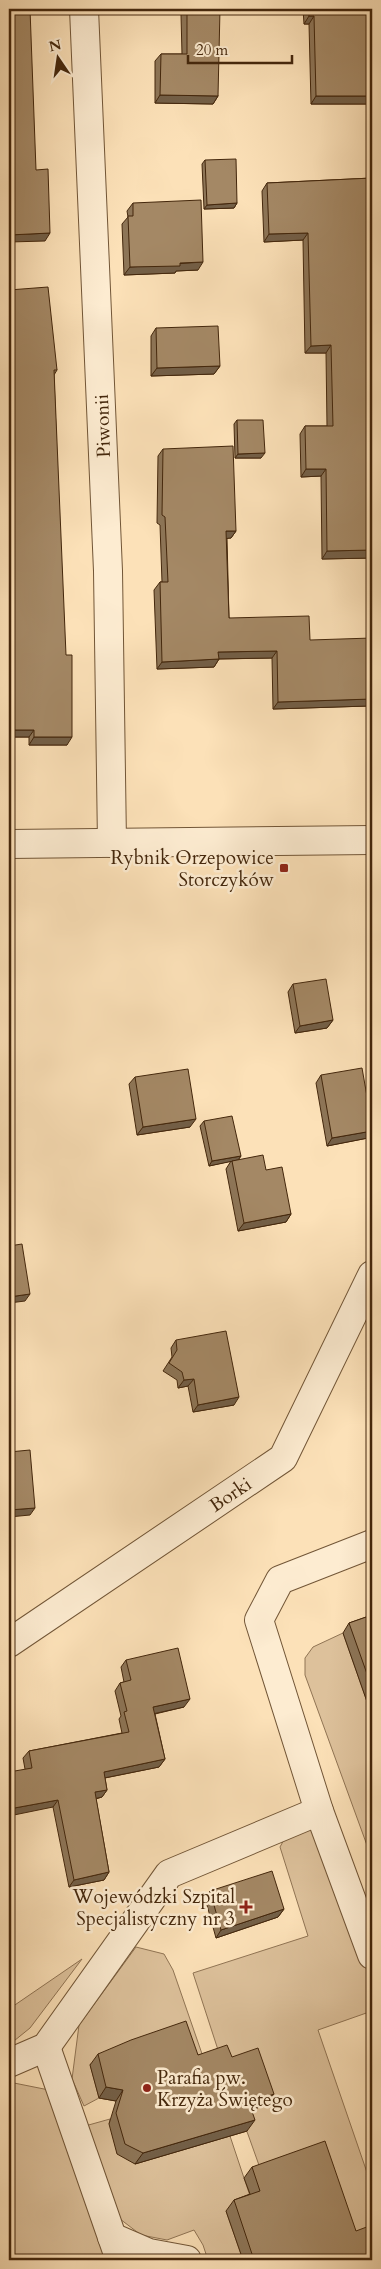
<svg xmlns="http://www.w3.org/2000/svg" width="381" height="2269" viewBox="0 0 381 2269" font-family="Cardo,serif">
<style>
.green{fill:#ddc19b;stroke:#907454}
.lines{fill:none;stroke-linecap:round;stroke-linejoin:round}
.minor-casing{stroke:#725637;stroke-width:30}
.minor{stroke:#fdecd1;stroke-width:28}
.wall{fill:#8d7557;stroke:#44270c}
.shaded-wall{fill:#735f47;stroke:#44270c}
.building{fill:#a48865;stroke:#44270c}
.poi-dot{fill:#8f2418;stroke:#fdecd1;stroke-width:2}
.labels{text-anchor:middle;stroke-width:5;stroke-linejoin:round;paint-order:stroke}
.street-label{font-size:19px;fill:#44270c;stroke:#fdecd1}
.poi-label{font-size:19px;fill:#44270c;stroke:#fdecd1;text-anchor:end}
</style>
<rect width="100%" height="100%" fill="#fce1b8"/>
<filter id="stains"><feTurbulence type="fractalNoise" baseFrequency=".004" numOctaves="4"/><feColorMatrix values="0 0 0 0 .2 0 0 0 0 .09 0 0 0 0 .02 0 0 0 .5 -.17"/></filter>
<radialGradient id="worn" r=".72"><stop offset=".6" stop-color="#630" stop-opacity="0"/><stop offset="1" stop-color="#630" stop-opacity=".3"/></radialGradient>
<g class="green">
<polygon points="343,1633 372,1716 372,1859 305,1675 305,1658 313,1647"/>
<polygon points="307,1829 318,1829 372,1965 372,2011 318,2030 372,2187 372,2234 348,2242 270,2196 220,2056 193,1973 308,1936 280,1847 286,1836"/>
<polygon points="136,1947 164,1954 173,1970 209,2074 90,2064 99,2098 84,2106 72,2079 79,2025"/>
<polygon points="82,1959 30,2028 9,2045 9,2009"/>
<polygon points="9,2082 49,2090 107,2260 9,2260"/>
<polygon points="110,2119 109,2124 225,2121 252,2202 226,2211 243,2260 208,2260 203,2245 194,2230 167,2240 141,2235 120,2219 85,2126"/>
</g>
<g class="lines">
<g class="minor-casing">
<g id="minor">
<polyline points="84,9 108,571 112,843"/>
<polyline points="9,844 372,840"/>
<polyline points="372,1544 280,1580 259,1620 319,1811 372,1955"/>
<polyline points="9,1643 283,1458 372,1275"/>
<polyline points="46,2047 120,2260"/>
<polyline points="9,2063 46,2047 169,1874 319,1811"/>
<polyline points="112,2237 149,2253 187,2260"/>
</g>
</g>
<use href="#minor" class="minor"/>
</g>
<g class="wall">
<polygon points="186,9 187,9 218,96 213,104 155,103 155,61 161,54 182,54 181,15"/>
<polygon points="303,9 372,9 370,104 311,104 309,24 304,24"/>
<polygon points="205,160 237,203 234,208 204,209 202,164"/>
<polygon points="372,178 372,558 322,559 321,476 301,477 300,434 305,426 327,426 326,353 305,353 303,240 264,242 262,191 267,183"/>
<polygon points="133,203 198,270 176,271 175,273 124,275 122,224 128,217 127,211"/>
<polygon points="9,290 57,370 54,375 67,745 29,745 29,737 9,737"/>
<polygon points="156,328 220,366 214,374 151,376 151,336"/>
<polygon points="237,420 261,458 235,458 234,424"/>
<polygon points="163,449 236,531 231,538 227,538 229,618 310,640 368,706 273,709 272,658 219,659 214,667 157,669 154,590 160,582 162,582 160,525 157,523 158,456"/>
<polygon points="293,984 333,1020 327,1028 295,1033 288,992"/>
<polygon points="321,1075 372,1125 372,1132 368,1138 327,1146 316,1083"/>
<polygon points="135,1077 190,1127 137,1135 129,1084"/>
<polygon points="204,1121 241,1156 238,1160 266,1170 291,1214 286,1222 238,1231 226,1169 231,1161 209,1166 200,1126"/>
<polygon points="176,1340 234,1405 193,1412 188,1386 178,1388 177,1380 163,1371 172,1357 171,1348"/>
<polygon points="372,1615 372,1716 343,1633 349,1623"/>
<polygon points="126,1660 184,1707 155,1714 165,1759 159,1767 105,1778 107,1790 102,1797 96,1799 109,1872 104,1880 69,1887 53,1807 25,1769 23,1758 29,1751 122,1733 119,1719 121,1716 115,1691 120,1683 124,1682 121,1667"/>
<polygon points="210,1891 284,1909 278,1917 216,1938 205,1898"/>
<polygon points="98,2054 198,2055 232,2057 266,2105 251,2110 247,2131 135,2164 117,2154 109,2124 116,2101 99,2098 90,2065"/>
<polygon points="252,2167 356,2231 372,2260 243,2260 226,2211 234,2200 250,2194 244,2178"/>
</g>
<g class="shaded-wall">
<polygon points="309,16 314,16 309,24 304,24"/>
<polygon points="160,95 218,96 213,104 155,103"/>
<polygon points="316,96 372,96 372,101 370,104 311,104"/>
<polygon points="237,203 234,208 204,209 207,205"/>
<polygon points="50,233 45,241 9,242 9,235"/>
<polygon points="308,233 303,240 264,242 269,234"/>
<polygon points="203,262 198,270 176,271 175,273 124,275 130,267"/>
<polygon points="331,345 326,353 305,353 311,346"/>
<polygon points="220,366 214,374 151,376 157,368"/>
<polygon points="265,453 261,458 235,458 238,454"/>
<polygon points="306,469 326,469 321,476 301,477"/>
<polygon points="226,531 236,531 231,538 221,539"/>
<polygon points="372,550 372,558 322,559 327,551"/>
<polygon points="277,651 272,658 213,659 218,652"/>
<polygon points="219,659 214,667 157,669 162,662"/>
<polygon points="372,699 368,706 273,709 278,702"/>
<polygon points="9,730 34,730 29,737 9,737"/>
<polygon points="34,737 72,737 67,745 29,745"/>
<polygon points="333,1020 327,1028 295,1033 300,1026"/>
<polygon points="196,1119 190,1127 137,1135 143,1127"/>
<polygon points="372,1131 372,1132 368,1138 327,1146 332,1138"/>
<polygon points="241,1156 238,1160 209,1166 212,1161"/>
<polygon points="291,1214 286,1222 238,1231 244,1223"/>
<polygon points="30,1294 25,1301 9,1303 9,1297"/>
<polygon points="194,1379 188,1386 178,1388 184,1380"/>
<polygon points="239,1397 234,1405 193,1412 198,1405"/>
<polygon points="35,1508 30,1515 9,1517 9,1510"/>
<polygon points="190,1699 184,1707 148,1715 153,1707"/>
<polygon points="165,1759 159,1767 99,1779 104,1772"/>
<polygon points="107,1790 102,1797 89,1800 95,1792"/>
<polygon points="58,1800 53,1807 9,1816 9,1809"/>
<polygon points="109,1872 104,1880 69,1887 74,1880"/>
<polygon points="284,1909 278,1917 216,1938 221,1930"/>
<polygon points="106,2087 123,2090 116,2101 99,2098"/>
<polygon points="274,2094 266,2105 241,2113 249,2103"/>
<polygon points="255,2120 247,2131 135,2164 143,2153"/>
</g>
<g class="building">
<polygon points="9,9 30,9 36,170 48,169 50,233 9,235"/>
<polygon points="187,9 220,9 218,96 160,95 161,54 187,54"/>
<polygon points="309,9 372,9 372,96 316,96 314,16 309,16"/>
<polygon points="236,159 237,203 207,205 205,160"/>
<polygon points="372,178 372,550 327,551 326,469 306,469 305,426 333,426 331,345 311,346 308,233 269,234 267,183"/>
<polygon points="201,200 203,262 180,263 180,266 130,267 128,216 133,216 133,203"/>
<polygon points="48,287 57,370 54,370 66,655 72,655 72,737 34,737 34,730 9,730 9,617 10,617 9,569 9,290"/>
<polygon points="218,326 220,366 157,368 156,328"/>
<polygon points="237,420 263,420 265,453 238,454"/>
<polygon points="233,446 236,531 226,531 229,618 309,616 310,640 372,638 372,699 278,702 277,651 218,652 219,659 162,662 160,582 168,582 165,517 162,515 163,449"/>
<polygon points="326,979 333,1020 300,1026 293,984"/>
<polygon points="362,1068 372,1125 372,1131 332,1138 321,1075"/>
<polygon points="188,1069 196,1119 143,1127 135,1077"/>
<polygon points="232,1116 241,1156 212,1161 204,1121"/>
<polygon points="263,1155 266,1170 282,1167 291,1214 244,1223 232,1161"/>
<polygon points="22,1244 30,1294 9,1297 9,1246"/>
<polygon points="226,1331 239,1397 198,1405 194,1379 184,1380 182,1372 169,1363 177,1350 176,1340"/>
<polygon points="30,1450 35,1508 9,1510 9,1452"/>
<polygon points="372,1615 372,1688 349,1623"/>
<polygon points="178,1648 190,1699 153,1707 165,1759 104,1772 107,1790 95,1792 109,1872 74,1880 58,1800 9,1809 9,1772 32,1768 29,1751 129,1732 124,1712 127,1711 120,1683 131,1680 126,1660"/>
<polygon points="272,1871 284,1909 221,1930 210,1891"/>
<polygon points="186,2021 198,2055 227,2045 232,2057 258,2048 274,2094 249,2103 255,2120 143,2153 125,2144 116,2113 123,2090 106,2087 98,2054 131,2040"/>
<polygon points="325,2141 356,2231 372,2225 372,2260 254,2260 234,2200 260,2191 252,2167"/>
</g>
<g class="poi-dot">
<rect x="279" y="863" width="10" height="10" rx="2.5"/>
<path d="M243.5 1899.5h5v5h5v5h-5v5h-5v-5h-5v-5h5z"/>
<circle cx="147" cy="2088" r="5"/>
</g>
<g class="labels">
<g class="street-label">
<text transform="translate(102 426) rotate(-92)" y="7">Piwonii</text>
<text transform="translate(230 1494) rotate(-34)" y="7">Borki</text>
</g>
<g class="poi-label">
<text x="274" y="864">Rybnik Orzepowice<tspan x="274" dy="22">Storczyków</tspan></text>
<text x="235" y="1903">Wojewódzki Szpital<tspan x="235" dy="22">Specjalistyczny nr 3</tspan></text>
<text x="157" y="2084" text-anchor="start">Parafia pw.<tspan x="157" dy="22">Krzyża Świętego</tspan></text>
</g>
</g>
<rect width="381" height="2269" fill="none" stroke="#fce1b8" stroke-width="30"/>
<rect x="10" y="10" width="361" height="2249" fill="none" stroke="#44270c" stroke-width="2.5"/>
<rect x="15" y="15" width="351" height="2239" fill="none" stroke="#44270c"/>
<g transform="translate(58 58) rotate(347)" stroke="#fdecd1" stroke-width="4" paint-order="stroke">
<path d="M0-4L9 19L0 12L-9 19Z" fill="#44270c"/>
<text y="-8" font-size="14" font-weight="bold" text-anchor="middle" fill="#44270c">N</text>
</g>
<path d="M188 55v8h104v-8" fill="none" stroke="#44270c" stroke-width="2.5"/>
<text x="196" y="55" font-size="15" fill="#44270c" stroke="#fdecd1" stroke-width="4" paint-order="stroke">20 m</text>
<rect width="100%" height="100%" filter="url(#stains)"/>
<rect width="100%" height="100%" fill="url(#worn)"/>
</svg>
